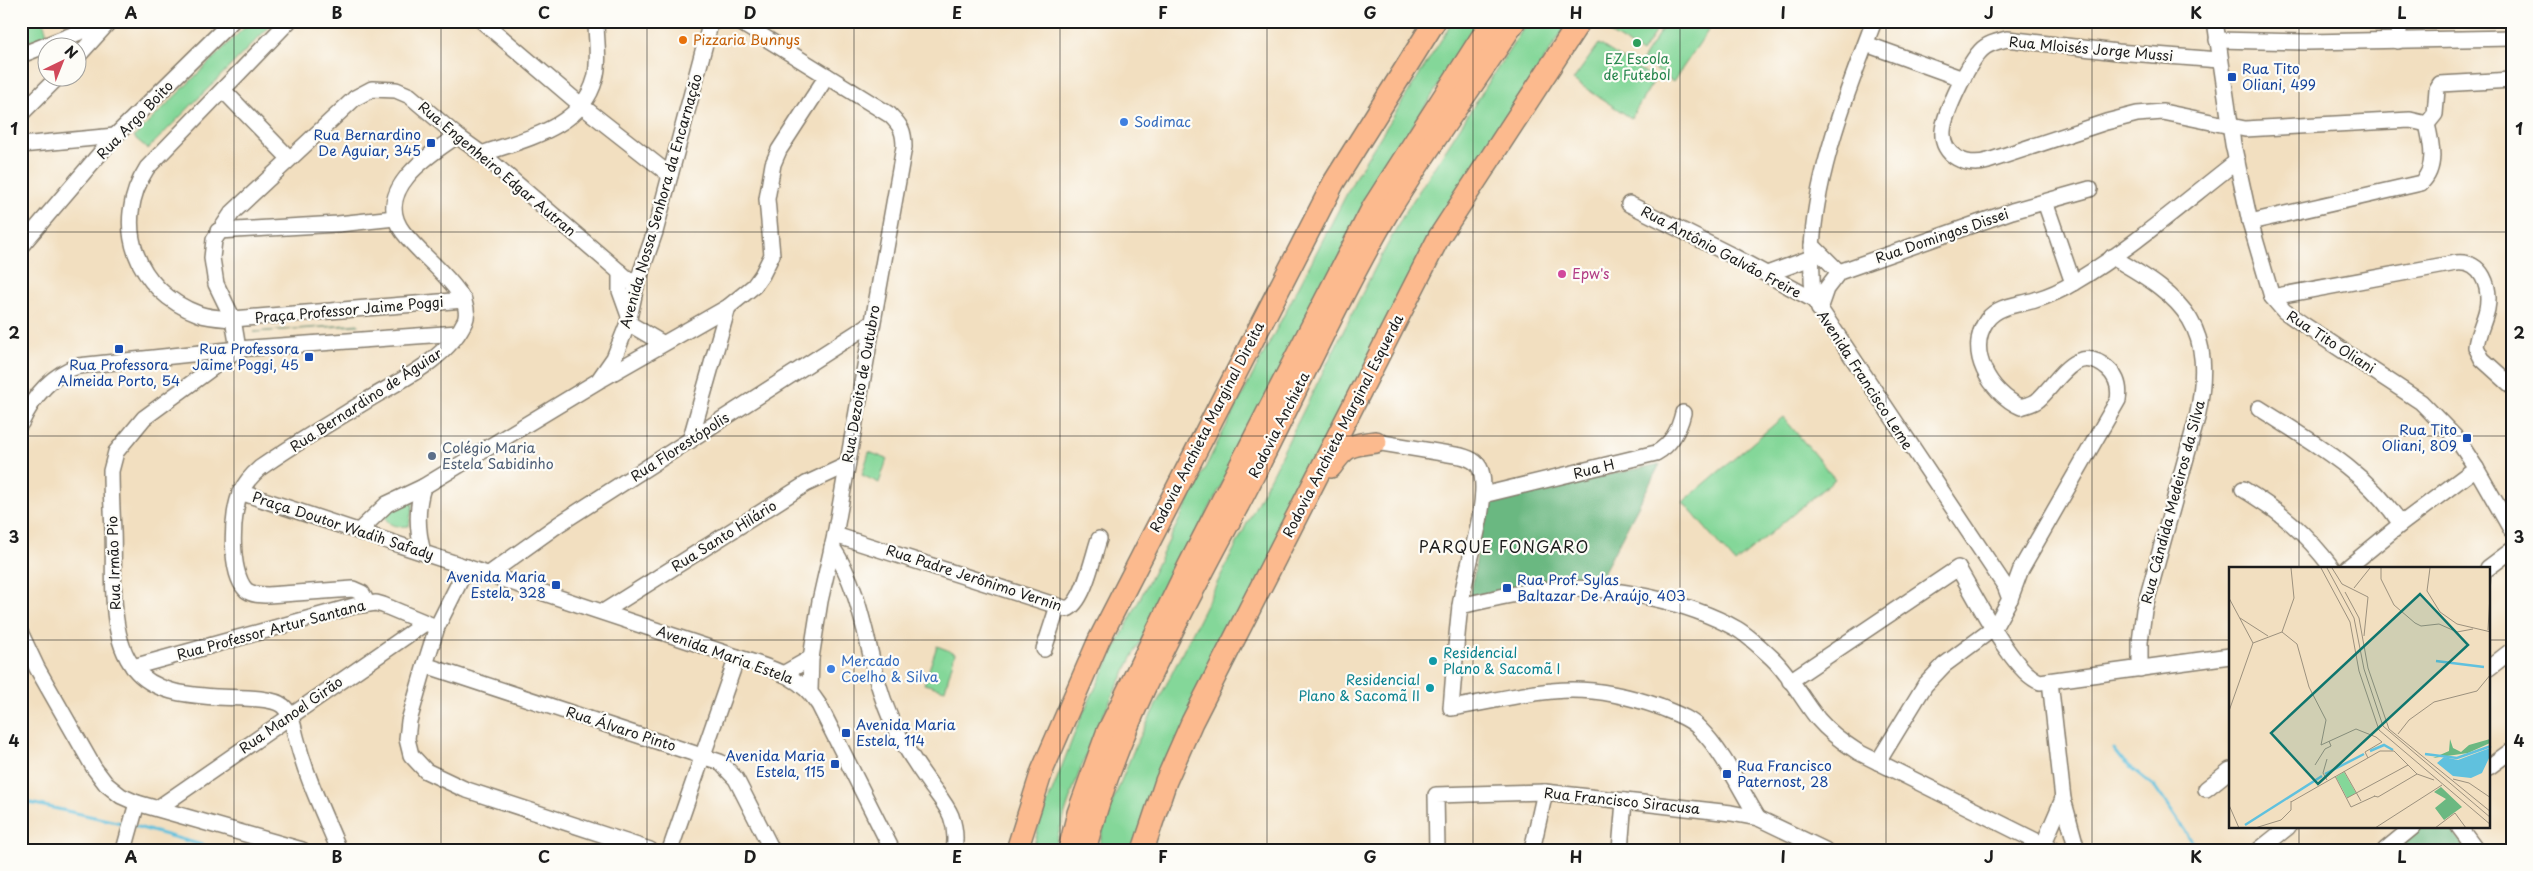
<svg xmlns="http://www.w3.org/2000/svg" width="2533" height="871" viewBox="0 0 2533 871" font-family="'Playpen Sans',sans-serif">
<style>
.green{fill:#84d799;stroke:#507a5a}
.forest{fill:#6bb881;stroke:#446a4e}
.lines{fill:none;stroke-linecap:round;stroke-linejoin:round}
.stream{stroke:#60c1de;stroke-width:3}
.minor-casing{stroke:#877e6e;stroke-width:18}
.highway-casing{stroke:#877e6e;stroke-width:24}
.minor{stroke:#fff;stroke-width:15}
.highway{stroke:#fcba8e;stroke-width:21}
.grid{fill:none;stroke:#1c1c1c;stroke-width:1;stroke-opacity:0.55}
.food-dot{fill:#e8710a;stroke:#fdfcf7;stroke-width:2}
.leisure-dot{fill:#2e9e5b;stroke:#fdfcf7;stroke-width:2}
.transit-dot{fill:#1a4fb4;stroke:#fdfcf7;stroke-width:2}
.shop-dot{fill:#3f7fe0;stroke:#fdfcf7;stroke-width:2}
.hotel-dot{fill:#d1479c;stroke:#fdfcf7;stroke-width:2}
.service-dot{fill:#5c6f8a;stroke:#fdfcf7;stroke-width:2}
.culture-dot{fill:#0f9aa8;stroke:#fdfcf7;stroke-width:2}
.labels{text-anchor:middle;stroke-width:4.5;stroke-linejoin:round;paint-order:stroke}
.food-label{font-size:14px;fill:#c56008;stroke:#fdfcf7;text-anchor:start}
.street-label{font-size:14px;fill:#1c1c1c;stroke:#fdfcf7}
.leisure-label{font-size:14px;fill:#27864d;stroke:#fdfcf7}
.transit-label{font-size:14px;fill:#164399;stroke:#fdfcf7;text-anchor:end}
.shop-label{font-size:14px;fill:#366cbe;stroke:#fdfcf7;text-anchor:start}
.hotel-label{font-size:14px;fill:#b23c85;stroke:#fdfcf7;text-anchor:start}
.service-label{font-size:14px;fill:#4e5e75;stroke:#fdfcf7;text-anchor:start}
.culture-label{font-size:14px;fill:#0d838f;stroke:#fdfcf7;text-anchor:start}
.quarter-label{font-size:16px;letter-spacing:1px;fill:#1c1c1c;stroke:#fdfcf7}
.inset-river{fill:none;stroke:#60c1de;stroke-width:2.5}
.inset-road{fill:none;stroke:#9c917e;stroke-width:1}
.view{fill:#0f766e;fill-opacity:0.15;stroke:#0f766e;stroke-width:2.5}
.inset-edge{fill:none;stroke:#1c1c1c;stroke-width:2.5}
.neatline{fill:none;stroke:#1c1c1c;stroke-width:2}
.grid-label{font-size:16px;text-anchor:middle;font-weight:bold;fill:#1c1c1c}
</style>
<rect width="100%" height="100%" fill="#fdfcf7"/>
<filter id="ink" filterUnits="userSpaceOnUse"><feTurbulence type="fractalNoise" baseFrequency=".02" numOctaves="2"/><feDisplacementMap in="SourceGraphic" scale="10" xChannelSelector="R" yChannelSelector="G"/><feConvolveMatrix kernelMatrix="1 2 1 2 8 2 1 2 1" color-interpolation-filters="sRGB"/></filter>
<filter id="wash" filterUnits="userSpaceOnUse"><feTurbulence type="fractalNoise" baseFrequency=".0096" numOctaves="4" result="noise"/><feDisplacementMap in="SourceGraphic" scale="20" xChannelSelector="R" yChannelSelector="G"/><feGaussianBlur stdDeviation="1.12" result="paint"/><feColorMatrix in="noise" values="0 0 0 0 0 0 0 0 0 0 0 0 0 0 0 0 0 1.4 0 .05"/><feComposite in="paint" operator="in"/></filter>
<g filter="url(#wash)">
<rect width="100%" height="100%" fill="#f2dfc0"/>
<g class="green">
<polygon points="21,21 43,21 47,34 21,45"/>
<polygon points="251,21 275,21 148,149 134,137"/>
<path d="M1453,21h27l-92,143 -271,523c-27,53 -47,106 -63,163h-21l6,-25 42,-108 139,-279 137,-264z"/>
<polygon points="1528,21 1569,21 1481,158 1136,850 1098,850 1106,818 1135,747 1376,266 1403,216"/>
<polygon points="1615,21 1662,21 1642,53 1608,32"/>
<polygon points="1667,21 1714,22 1673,82 1642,60"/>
<polygon points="1599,44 1655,79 1631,118 1573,80"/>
<polygon points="358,324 359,325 254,332"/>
<polygon points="1783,417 1835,479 1735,563 1683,502"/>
<polygon points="869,452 887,459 879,483 862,475"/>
<path d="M414,499l-5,27c-12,1 -22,1 -25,-13z"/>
<polygon points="937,646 955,653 945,690 924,684"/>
</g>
<g class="forest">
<polygon points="1660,464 1599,581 1471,595 1485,501"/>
<polygon points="2419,827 2449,827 2467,850 2391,850"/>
</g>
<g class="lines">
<g class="stream">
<polyline points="2114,749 2124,762 2155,787 2198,850"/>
<polyline points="21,801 126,824"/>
<polyline points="134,826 220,850"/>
</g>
</g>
</g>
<g filter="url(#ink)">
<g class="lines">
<g class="minor-casing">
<g id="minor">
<path d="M289,21l-142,147c-36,56 -11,123 52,146 11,4 23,4 34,5l231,-19"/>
<polyline points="482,21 582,106 670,175"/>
<path d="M738,21l152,94c11,11 14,16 14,32l-69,388 -15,66 -9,57 -1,32"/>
<path d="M1874,21c-32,85 -73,187 -60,279l191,286 5,13"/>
<polyline points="2215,21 2233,144 2250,222 2272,297 2284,311 2304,325 2421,402 2457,439 2476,468 2512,531"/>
<polyline points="2217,40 2307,42 2512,38"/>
<polyline points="2398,41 2400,21"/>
<polyline points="1866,44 1963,79"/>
<polyline points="21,55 108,21"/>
<polyline points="78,56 107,24"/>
<path d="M2219,60l-102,-8 -110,-13c-7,2 -15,3 -22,8 -14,9 -41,67 -42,84 -2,26 24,36 45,30l118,-39 31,-8 26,-2 82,17 165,-9 17,4c5,21 10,44 -6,59l-171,39"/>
<polyline points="223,90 289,158"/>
<polyline points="21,114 57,78"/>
<polyline points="2427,124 2435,114 2437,89 2440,84 2512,80"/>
<polyline points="21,145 115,136"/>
<path d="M482,154c42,-15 100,-26 113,-75 5,-18 1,-39 1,-58"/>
<polyline points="2045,202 2073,283"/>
<polyline points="1629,204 1731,255 1814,300"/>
<polyline points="218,231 338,224 395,218"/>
<polyline points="1812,245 1839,272"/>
<polyline points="21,246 115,136 232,21"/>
<path d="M2112,257c75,42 104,70 85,161l-53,192 -4,32v27"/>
<polyline points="620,272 620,291 629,316"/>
<polyline points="1767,274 1811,258"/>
<path d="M2272,297l184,-34c26,-3 35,24 31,46 -3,14 -10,25 -11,38l6,12 30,27"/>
<polyline points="1819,309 1826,289 1839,272 2012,211 2090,189"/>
<polyline points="628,323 662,343"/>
<path d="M238,349l-94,69 -28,34 -5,19c0,20 1,40 2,60 2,40 -6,104 21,137 20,25 54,27 83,29 16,1 55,-1 66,9 9,8 10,20 13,31 10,40 27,75 43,113"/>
<polyline points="238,349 233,319 216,284 212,258 214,240 232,213 355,98 372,89 396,90 410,96 457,136 482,154 636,286"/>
<polyline points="602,379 728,307 754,286 762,275 772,255 767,199 773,164 779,150 827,76"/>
<path d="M2259,408c53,34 107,63 142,116"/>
<path d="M21,423c12,-26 30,-48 57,-57l160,-17 220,-16"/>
<polyline points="690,441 728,307"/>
<path d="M1376,442l85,14c11,3 19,7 21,19 6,34 -17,95 -22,131 -4,34 -6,68 -9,102 34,-5 67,-14 101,-17 36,-4 75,4 108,16 14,6 30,11 40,22 24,24 40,60 58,89"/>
<path d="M2243,489c39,24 62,43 89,79"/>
<path d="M240,492l497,165c32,11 64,18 82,48l73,145"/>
<path d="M1483,495l173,-42c16,-9 23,-23 27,-40"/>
<polyline points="360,530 387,504 423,487 598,381 614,358 628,323 636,286 655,232 711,21"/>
<path d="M835,535l232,74c17,-6 26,-53 32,-70"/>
<path d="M832,547c36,53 34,121 62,179 10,20 23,40 36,58 7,10 16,20 21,32 4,11 5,23 3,34"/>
<path d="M423,552c-6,-22 -7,-43 0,-65"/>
<polyline points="467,567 437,627 425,665 409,721 407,739 411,755 426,771 464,789 650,850"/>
<polyline points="2347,568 2401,524 2476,468"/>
<polyline points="2488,568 2512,550"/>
<polyline points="489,574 559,524 872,323"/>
<path d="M368,604l-6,-11 -9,-4 -85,6c-7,0 -16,0 -22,-5 -17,-17 -15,-78 -5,-98 4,-9 11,-17 19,-24 34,-24 70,-45 106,-67 34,-21 81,-41 99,-80 4,-10 0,-19 -6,-28 -16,-23 -39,-39 -56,-61 -31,-40 25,-77 54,-96"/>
<path d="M1460,606c32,-7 65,-16 97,-17 55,-4 132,13 180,40 12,7 24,19 35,29 18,17 30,41 46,61 11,13 26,24 40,33l196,98"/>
<polyline points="603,612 806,484 847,465"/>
<polyline points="21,634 37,668 94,768 106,784 121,796 137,803 302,850"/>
<polyline points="1044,649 1058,606"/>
<polyline points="425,665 720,762 736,779 772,850"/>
<polyline points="133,667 354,606 376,603 383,605 431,625"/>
<polyline points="2489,668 2512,650"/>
<polyline points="783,674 811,658"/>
<path d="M1790,681l168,-113c17,27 54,104 82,114l190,-26"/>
<polyline points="2050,681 2063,799 2077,850"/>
<path d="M1878,762l47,-77 19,-20 50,-37 16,-29 11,-30 97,-169c2,-12 -1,-23 -10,-31 -32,-28 -49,12 -70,31 -4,4 -12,5 -17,7 -31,-14 -56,-56 -34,-87 11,-15 32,-15 48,-20 13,-4 27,-10 38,-17 58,-34 111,-81 164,-122"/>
<polyline points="2489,767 2512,750"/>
<polyline points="2206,789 2230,770"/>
<polyline points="158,808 425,623"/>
<polyline points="2459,827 2476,850"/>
<polyline points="124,850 137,803"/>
<polyline points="670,850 737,657"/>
<polyline points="1437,850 1436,795 1545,792 1731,813 1758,818 1825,850"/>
<polyline points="1532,850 1545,792"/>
<polyline points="1620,850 1624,801"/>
<polyline points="2041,850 2063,799"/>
<polyline points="2259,850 2288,827"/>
<polyline points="2385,850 2413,827"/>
</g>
</g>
<g class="highway-casing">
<g id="highway">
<path d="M1331,467c15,-22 20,-22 45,-25"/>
<polyline points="1017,850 1042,771 1099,640 1334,182 1435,21"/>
<polyline points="1069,850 1078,813 1107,733 1189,565 1373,207 1492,21"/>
<path d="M1085,850c31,-123 100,-244 159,-356 49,-94 92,-193 146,-285 39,-64 84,-125 125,-188"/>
<polyline points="1143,850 1166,781 1192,722 1439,237 1580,21"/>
</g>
</g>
<use href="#minor" class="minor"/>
<use href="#highway" class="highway"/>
</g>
</g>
<path class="grid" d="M234,21v829M441,21v829M647,21v829M854,21v829M1060,21v829M1267,21v829M1473,21v829M1680,21v829M1886,21v829M2092,21v829M2299,21v547M21,232h2491M21,436h2491M21,640h2209M2489,640h23M2299,827v23"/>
<circle class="food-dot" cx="683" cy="40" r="5"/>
<circle class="leisure-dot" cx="1637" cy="43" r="5"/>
<g class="transit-dot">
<rect x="2227" y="72" width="10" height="10" rx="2.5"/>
<rect x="426" y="138" width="10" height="10" rx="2.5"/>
<rect x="114" y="344" width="10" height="10" rx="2.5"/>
<rect x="304" y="352" width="10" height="10" rx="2.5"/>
<rect x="2462" y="433" width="10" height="10" rx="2.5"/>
<rect x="551" y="580" width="10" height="10" rx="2.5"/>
<rect x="1502" y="583" width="10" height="10" rx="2.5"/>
<rect x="841" y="728" width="10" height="10" rx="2.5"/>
<rect x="830" y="759" width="10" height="10" rx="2.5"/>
<rect x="1722" y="769" width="10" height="10" rx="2.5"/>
</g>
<g class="shop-dot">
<circle cx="1124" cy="122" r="5"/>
<circle cx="831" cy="669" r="5"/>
</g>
<circle class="hotel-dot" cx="1562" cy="274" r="5"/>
<circle class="service-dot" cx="432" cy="456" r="5"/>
<g class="culture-dot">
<circle cx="1433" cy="661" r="5"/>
<circle cx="1430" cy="688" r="5"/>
</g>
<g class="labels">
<g class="food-label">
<text x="693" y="45">Pizzaria Bunnys</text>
</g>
<g class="street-label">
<text transform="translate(2091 49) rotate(5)" y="5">Rua Mloisés Jorge Mussi</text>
<text transform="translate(135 120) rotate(-46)" y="5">Rua Argo Boito</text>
<text transform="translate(497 169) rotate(40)" y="5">Rua Engenheiro Edgar Autran</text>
<text transform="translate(661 201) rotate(-74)" y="5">Avenida Nossa Senhora da Encarnação</text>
<text transform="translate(1942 236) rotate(-19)" y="5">Rua Domingos Dissei</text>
<text transform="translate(1721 252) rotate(28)" y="5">Rua Antônio Galvão Freire</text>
<text transform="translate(349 310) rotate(-5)" y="5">Praça Professor Jaime Poggi</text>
<text transform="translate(2331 342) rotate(33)" y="5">Rua Tito Oliani</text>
<text transform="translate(1865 380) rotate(57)" y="5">Avenida Francisco Leme</text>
<text transform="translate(861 384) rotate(-80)" y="5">Rua Dezoito de Outubro</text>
<text transform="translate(366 400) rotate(-33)" y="5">Rua Bernardino de Águiar</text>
<text transform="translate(1279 425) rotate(-63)" y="5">Rodovia Anchieta</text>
<text transform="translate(1343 426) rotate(-63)" y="5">Rodovia Anchieta Marginal Esquerda</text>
<text transform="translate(1207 427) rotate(-63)" y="5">Rodovia Anchieta Marginal Direita</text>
<text transform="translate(680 447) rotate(-33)" y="5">Rua Florestópolis</text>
<text transform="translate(1594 469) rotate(-14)" y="5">Rua H</text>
<text transform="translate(2173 502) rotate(-75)" y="5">Rua Cândida Medeiros da Silva</text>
<text transform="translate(343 526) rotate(18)" y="5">Praça Doutor Wadih Safady</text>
<text transform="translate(724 536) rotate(-32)" y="5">Rua Santo Hilário</text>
<text transform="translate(114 563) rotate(-92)" y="5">Rua Irmão Pio</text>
<text transform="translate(974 578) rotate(18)" y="5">Rua Padre Jerônimo Vernin</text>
<text transform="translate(271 630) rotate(-15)" y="5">Rua Professor Artur Santana</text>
<text transform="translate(725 655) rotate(20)" y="5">Avenida Maria Estela</text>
<text transform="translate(291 715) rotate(-35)" y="5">Rua Manoel Girão</text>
<text transform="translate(621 729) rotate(18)" y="5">Rua Álvaro Pinto</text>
<text transform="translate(1622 801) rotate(6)" y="5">Rua Francisco Siracusa</text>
</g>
<g class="leisure-label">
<text x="1637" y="64">EZ Escola<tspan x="1637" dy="16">de Futebol</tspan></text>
</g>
<g class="transit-label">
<text x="2242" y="74" text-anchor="start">Rua Tito<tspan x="2242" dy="16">Oliani, 499</tspan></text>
<text x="421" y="140">Rua Bernardino<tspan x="421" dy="16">De Aguiar, 345</tspan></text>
<text x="299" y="354">Rua Professora<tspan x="299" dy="16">Jaime Poggi, 45</tspan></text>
<text x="119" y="370" text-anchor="middle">Rua Professora<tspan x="119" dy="16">Almeida Porto, 54</tspan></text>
<text x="2457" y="435">Rua Tito<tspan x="2457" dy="16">Oliani, 809</tspan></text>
<text x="546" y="582">Avenida Maria<tspan x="546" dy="16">Estela, 328</tspan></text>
<text x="1517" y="585" text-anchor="start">Rua Prof. Sylas<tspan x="1517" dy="16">Baltazar De Araújo, 403</tspan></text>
<text x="856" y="730" text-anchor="start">Avenida Maria<tspan x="856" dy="16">Estela, 114</tspan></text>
<text x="825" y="761">Avenida Maria<tspan x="825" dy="16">Estela, 115</tspan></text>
<text x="1737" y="771" text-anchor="start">Rua Francisco<tspan x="1737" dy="16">Paternost, 28</tspan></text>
</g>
<g class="shop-label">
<text x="1134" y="127">Sodimac</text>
<text x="841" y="666">Mercado<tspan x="841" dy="16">Coelho &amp; Silva</tspan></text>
</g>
<g class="hotel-label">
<text x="1572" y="279">Epw's</text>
</g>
<g class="service-label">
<text x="442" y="453">Colégio Maria<tspan x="442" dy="16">Estela Sabidinho</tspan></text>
</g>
<g class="culture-label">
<text x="1443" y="658">Residencial<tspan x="1443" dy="16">Plano &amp; Sacomã I</tspan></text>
<text x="1420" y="685" text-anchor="end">Residencial<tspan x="1420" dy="16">Plano &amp; Sacomã II</tspan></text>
</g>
<g class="quarter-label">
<text x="1504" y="553">PARQUE FONGARO</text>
</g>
</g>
<g transform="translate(2229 567)">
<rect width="261" height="261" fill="#f2dfc0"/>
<path d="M115,205l12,21 -9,5 -11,-21z" fill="#84d799"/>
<path d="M221,172l3,9 8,4 8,-7 21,-6v4l-22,10 -35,5 16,-7zM212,220l21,20 -18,13 -9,-12 11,-9 -12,-7z" fill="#6bb881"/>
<path d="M261,181v8l-8,17 -11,5 -18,-2 -16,-13 7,-6 14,3z" fill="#60c1de"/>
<path class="inset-river" d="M207,94l48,6M141,184l14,-6 9,5M196,187l32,4 34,-12M96,207l39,-20M16,258l77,-49"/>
<path class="inset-road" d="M92,1l29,54 9,49 20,59 112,95M98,1l27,50 10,51 19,57 108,92M103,1l10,16 26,13 -4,39M152,1v11l13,26 21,18 6,3 18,-2 18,8 16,-3M201,1l-3,23 13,21 17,12 34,8M125,21l16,-20M116,25l14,26 9,50 21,61 102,83M0,31l24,45 -24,68M11,51l28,18M259,63l3,-53M53,65l15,12 12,43 17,33 -5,25M24,76l29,-11 12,-34 -3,-30M169,167l11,-14 25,-18 43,-11 14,-17M92,178l35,-16 20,8 6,5M139,191l-3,-6 17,-10M86,198l10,-16 6,-3 -2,-5M115,204l17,30M188,207l17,6M106,209l16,31 24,-11M224,212l16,4 22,15M98,213l-4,-7 4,-14M118,231l61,-33M62,235l89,-51h14l23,23 -39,23 -4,-1M0,238l10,23M26,261l26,-8 10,-10v-9M146,261l67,-43M206,261l20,-15 11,15"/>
<path class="view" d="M191,27l48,51 -150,139 -47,-51z"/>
<rect width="261" height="261" class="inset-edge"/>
</g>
<rect width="2533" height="871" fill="none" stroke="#fdfcf7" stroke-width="55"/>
<g transform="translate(62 62) rotate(43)"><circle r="24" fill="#fdfcf7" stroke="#a3a29f"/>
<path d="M0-4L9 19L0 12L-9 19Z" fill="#d1495b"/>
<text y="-8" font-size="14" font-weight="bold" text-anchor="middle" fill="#1c1c1c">N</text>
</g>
<rect x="28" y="28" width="2478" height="816" class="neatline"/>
<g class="grid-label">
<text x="131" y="19">A</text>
<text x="337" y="19">B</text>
<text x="544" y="19">C</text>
<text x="750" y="19">D</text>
<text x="957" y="19">E</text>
<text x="1163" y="19">F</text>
<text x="1370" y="19">G</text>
<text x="1576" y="19">H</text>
<text x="1783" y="19">I</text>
<text x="1989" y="19">J</text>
<text x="2196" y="19">K</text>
<text x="2402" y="19">L</text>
<text x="14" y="135">1</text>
<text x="2519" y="135">1</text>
<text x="14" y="339">2</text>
<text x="2519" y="339">2</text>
<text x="14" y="543">3</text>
<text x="2519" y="543">3</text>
<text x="14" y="747">4</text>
<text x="2519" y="747">4</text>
<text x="131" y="863">A</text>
<text x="337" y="863">B</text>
<text x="544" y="863">C</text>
<text x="750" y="863">D</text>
<text x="957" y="863">E</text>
<text x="1163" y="863">F</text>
<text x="1370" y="863">G</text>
<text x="1576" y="863">H</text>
<text x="1783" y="863">I</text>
<text x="1989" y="863">J</text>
<text x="2196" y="863">K</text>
<text x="2402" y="863">L</text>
</g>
</svg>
